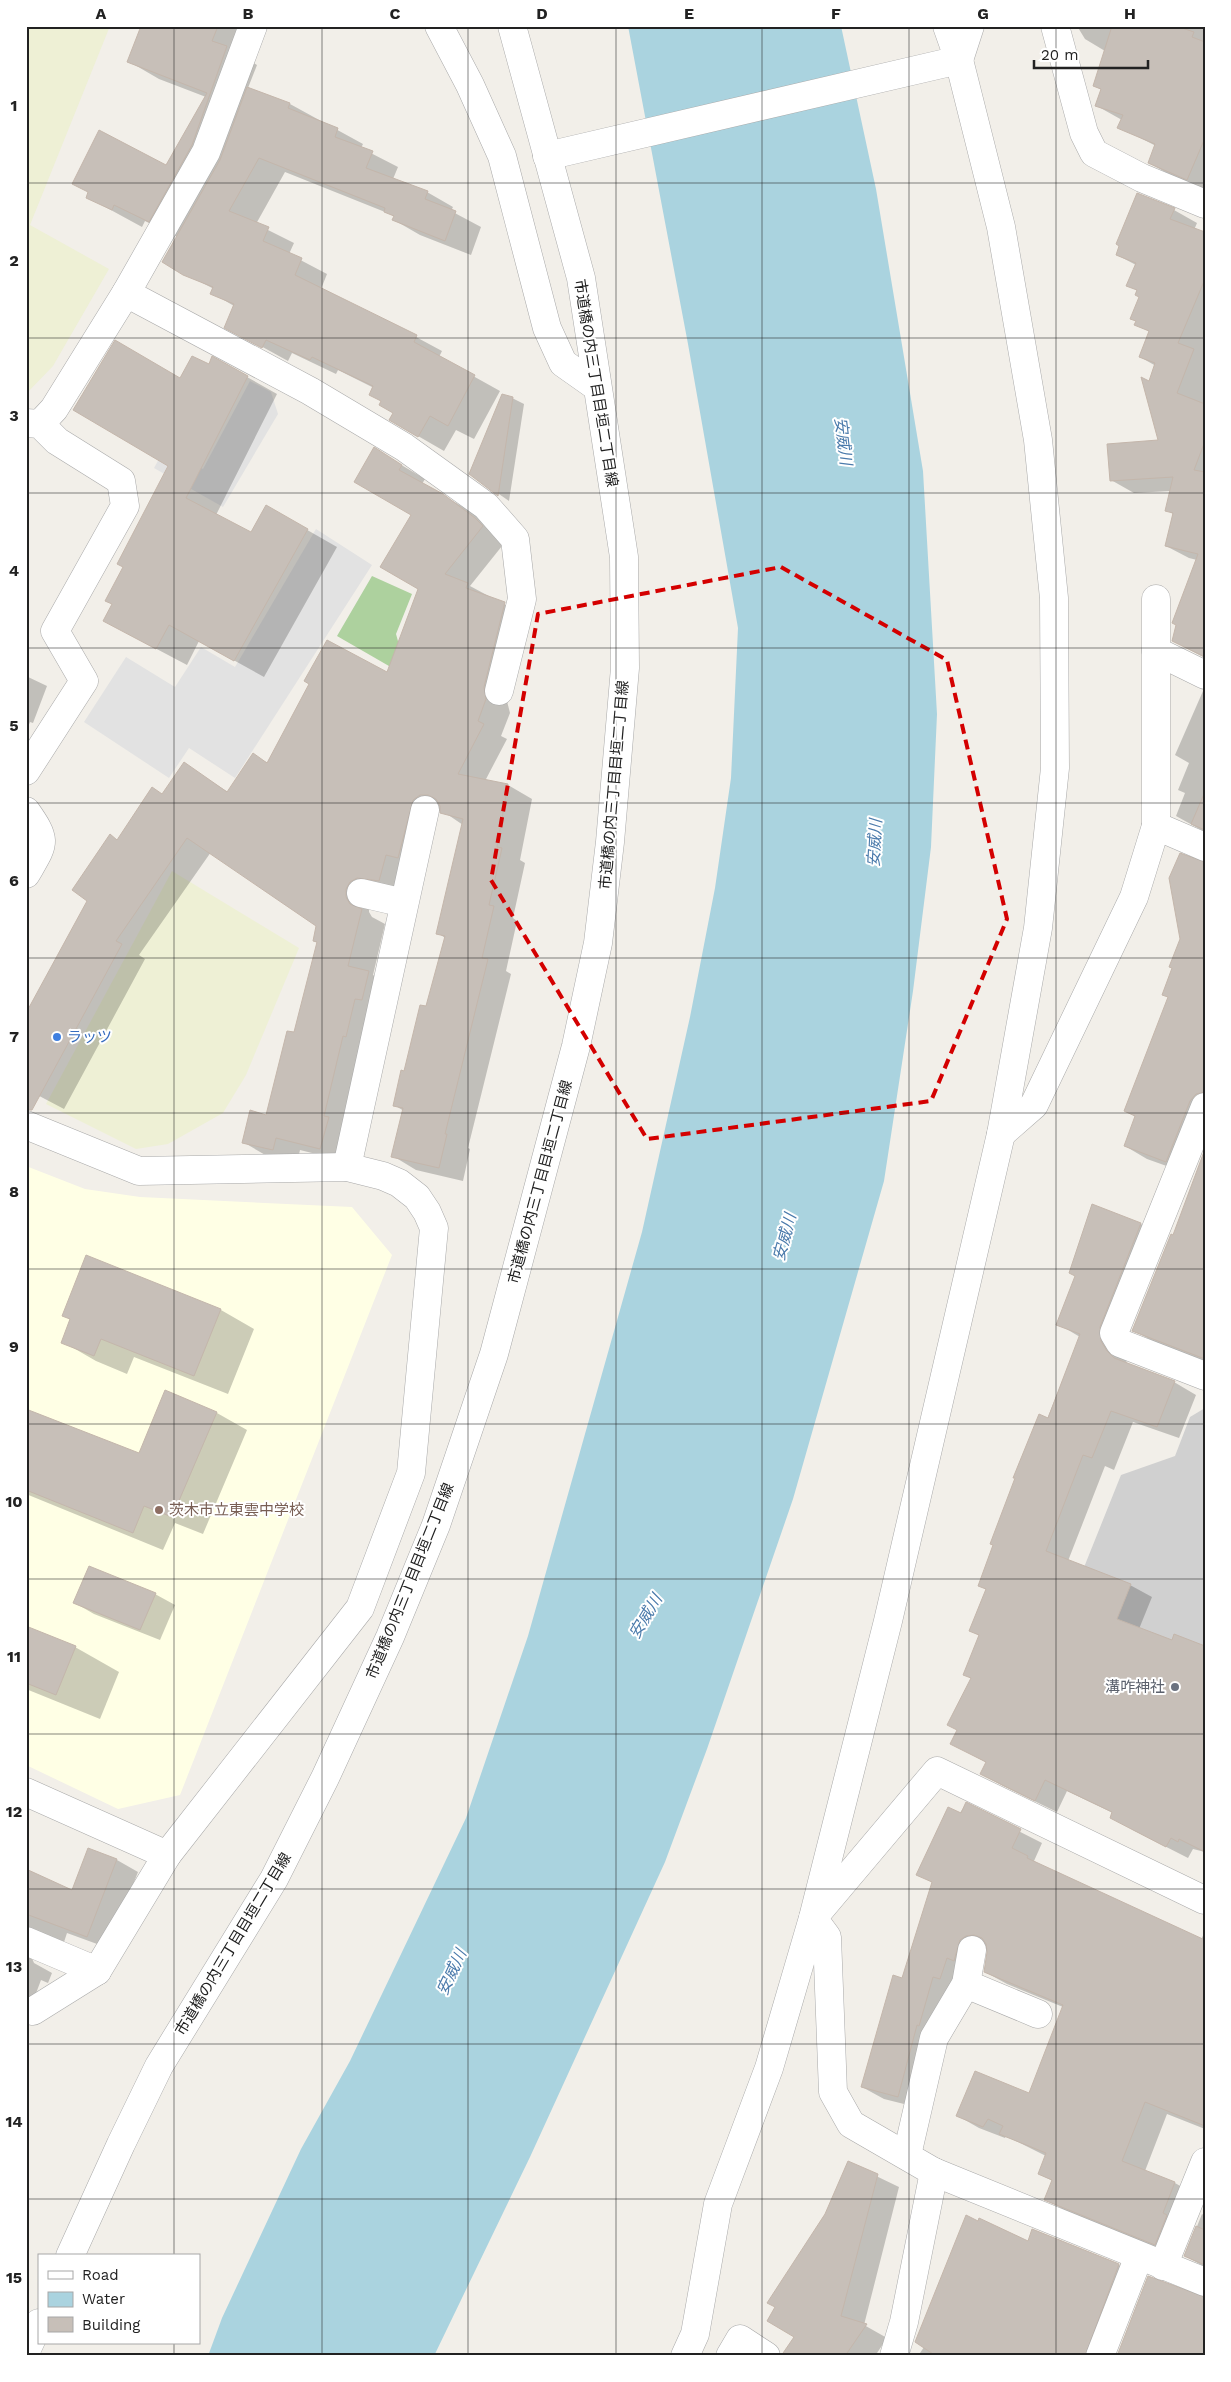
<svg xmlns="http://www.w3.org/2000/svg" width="1231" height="2382" viewBox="0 0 1231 2382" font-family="'Work Sans','Noto Sans JP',sans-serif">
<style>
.education{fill:#ffffe5}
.religious{fill:#d0d0d0}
.farmland{fill:#eef0d5}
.forest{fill:#add19e}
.parking{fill:#e2e2e2}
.water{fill:#aad3df}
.shadow{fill:#0003}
.building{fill:#c7bfb8;stroke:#c4b6ab}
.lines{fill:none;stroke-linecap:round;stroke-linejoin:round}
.minor-casing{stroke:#a9a9a9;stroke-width:29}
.minor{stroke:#fff;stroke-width:28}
.marked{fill:none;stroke:#d40000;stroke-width:4;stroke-dasharray:10 6;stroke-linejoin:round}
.grid{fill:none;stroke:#222;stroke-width:1;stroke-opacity:0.55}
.shop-dot{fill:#3f7fe0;stroke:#fff;stroke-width:2}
.education-dot{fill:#8d6e63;stroke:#fff;stroke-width:2}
.worship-dot{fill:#6b7280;stroke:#fff;stroke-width:2}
.labels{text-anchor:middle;stroke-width:4;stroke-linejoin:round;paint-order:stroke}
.street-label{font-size:15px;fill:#222;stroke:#fff}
.shop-label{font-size:15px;fill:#366cbe;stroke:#fff;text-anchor:start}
.education-label{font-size:15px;fill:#785e54;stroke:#fff;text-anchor:start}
.worship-label{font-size:15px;fill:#5b616d;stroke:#fff;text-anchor:end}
.water-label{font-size:16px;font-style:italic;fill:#4a7aab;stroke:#fff}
.neatline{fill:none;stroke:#222;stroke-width:2}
.grid-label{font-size:16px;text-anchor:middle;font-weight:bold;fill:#222}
</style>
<rect width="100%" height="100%" fill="#f2efe9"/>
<polygon class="education" points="26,1166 85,1189 140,1197 352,1207 392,1255 180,1795 118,1809 26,1765"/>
<polygon class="religious" points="1205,1408 1205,1793 1024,1717 1121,1475 1175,1456 1190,1417"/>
<g class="farmland">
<polygon points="26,26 110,26 30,225 109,269 53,366 26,394"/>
<polygon points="172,871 299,948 246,1075 223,1113 168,1144 136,1149 46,1104"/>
</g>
<polygon class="forest" points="372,576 412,594 396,634 408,677 337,636"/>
<g class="parking">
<polygon points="250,381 271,392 278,414 223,507 154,468 165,448 203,469"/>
<polygon points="316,529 372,565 235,778 189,748 169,778 84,722 126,657 175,687 201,647 235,667"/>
</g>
<polygon class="water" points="628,26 841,26 876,189 923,471 937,714 931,847 913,991 884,1181 793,1499 707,1749 665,1862 530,2157 434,2356 208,2356 222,2318 301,2149 350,2061 466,1818 528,1636 642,1232 690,1017 715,888 731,778 738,628 688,344"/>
<g class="shadow">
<polygon points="142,26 255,26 243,57 257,65 248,88 290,104 363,144 361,148 398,167 393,179 427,192 453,207 451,211 481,227 471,255 420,235 394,220 395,217 390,214 285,172 256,224 294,243 289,254 327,274 321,289 416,337 442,351 439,357 500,391 474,439 456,430 444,451 418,436 383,401 374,388 338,370 336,374 292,353 288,361 250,340 234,306 212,293 214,289 189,276 177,237 145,221 142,227 87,197 167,166 206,97 159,79 128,61"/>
<polygon points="1077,26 1205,26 1205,189 1172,176 1149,163 1156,146 1119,127 1122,120 1097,106 1102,90 1094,86 1105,51 1085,39"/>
<polygon points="1137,194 1174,210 1197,223 1194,230 1205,234 1205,658 1173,641 1197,560 1189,558 1166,546 1173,514 1167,510 1171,491 1134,493 1111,480 1159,441 1156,366 1140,357 1150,332 1136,324 1140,297 1138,291 1127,285 1136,265 1117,255"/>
<polygon points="209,366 247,377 277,394 216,515 252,534 267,507 337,547 264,677 199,641 187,665 134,637 113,604 124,567 170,465 181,379"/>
<polygon points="512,398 524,404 509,501 470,474"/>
<polygon points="398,463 425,479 422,484 467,509 499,533 506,541 470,586 528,617 507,701 510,713 501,736 507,739 485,781 508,785 532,799 520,860 525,863 513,918 517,921 506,971 511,974 468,1148 470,1149 463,1181 416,1170 393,1156 404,1111 394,1105 427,1008 445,938 438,933 463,825 441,810 437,813 403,894 369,903 369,912 372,917 385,924 373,975 393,986 344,1161 300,1150 297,1163 267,1156 243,1142 267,1116 295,1034 318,943 314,941 318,925 211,852 139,955 145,959 64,1109 26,1089 89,900 118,841 163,795 184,764 228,792 253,755 268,763 388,674 419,589 413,515 356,482"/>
<polygon points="26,676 47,686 33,723 30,722 26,732"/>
<polygon points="1203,691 1205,691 1205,832 1176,816 1185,793 1178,790 1189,763 1175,755"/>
<polygon points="1205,863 1205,1137 1189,1174 1147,1159 1125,1146 1136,1117 1126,1111 1169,997 1184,932"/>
<polygon points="1205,1155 1205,1363 1156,1343 1133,1330 1174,1237"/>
<polygon points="1093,1206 1141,1224 1162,1236 1121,1340 1122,1354 1128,1364 1174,1382 1196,1395 1179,1438 1133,1422 1114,1470 1105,1466 1068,1561 1130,1585 1152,1597 1139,1629 1205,1801 1205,1852 1193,1849 1188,1858 1133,1830 1113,1813 1067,1791 1057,1812 1003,1786 981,1774 987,1763 951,1743 958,1730 972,1679 964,1674 980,1636 971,1631 987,1590 980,1586 1080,1337 1058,1324 1076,1276"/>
<polygon points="87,1257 221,1310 254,1329 228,1394 134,1357 127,1374 96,1361 63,1342 71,1320 63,1315"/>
<polygon points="217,1413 247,1430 203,1534 175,1523 163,1550 26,1494 26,1421 139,1454"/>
<polygon points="155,1594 175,1605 160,1640 94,1614 75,1603"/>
<polygon points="26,1627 75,1647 119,1672 100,1719 26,1689"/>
<polygon points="966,1804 1042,1843 1034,1861 1048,1869 1201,1940 1205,1931 1205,2129 1167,2114 1145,2171 1175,2183 1196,2195 1177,2256 1067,2212 1046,2199 1053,2181 1039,2174 1046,2156 1006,2136 1005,2138 979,2128 958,2116 1030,2094 1063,2007 1007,1984 985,1972 988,1948 982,1952 920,2108 884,2099 862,2087 903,1979 933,1883 918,1874"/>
<polygon points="117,1860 138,1872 108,1948 67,1933 64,1942 31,1956 34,1963 52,1973 48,1983 41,1980 29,2012 26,2012 26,1872 73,1891"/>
<polygon points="849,2163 899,2187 864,2325 887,2338 875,2356 797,2356 795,2337 827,2215"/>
<polygon points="1202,2214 1205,2216 1205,2267 1185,2256"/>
<polygon points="1028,2242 1119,2265 1140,2278 1110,2356 918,2356 924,2347"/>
</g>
<g class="building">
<polygon points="141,26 218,26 212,41 227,46 192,145 149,222 114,205 112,210 86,198 88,192 72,184 99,130 166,165 207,93 127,62"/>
<polygon points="1112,26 1176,26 1194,32 1192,37 1205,42 1205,138 1187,180 1148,163 1155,144 1117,128 1123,115 1095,106 1101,89 1093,86"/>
<polygon points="247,87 290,103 288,108 338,128 335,137 373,151 366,168 428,191 425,199 456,211 445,241 392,220 394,216 384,212 385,208 259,158 229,211 269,227 263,241 302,258 295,275 417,335 414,342 475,375 448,426 430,416 418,437 389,420 393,413 379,405 381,401 369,395 373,386 312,357 310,360 266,340 262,348 224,328 234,304 210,294 213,287 183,275 162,262 220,160"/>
<polygon points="1137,193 1175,208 1170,219 1205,232 1205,279 1178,343 1194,349 1177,393 1205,404 1205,441 1194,470 1205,472 1205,657 1172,641 1176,625 1172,623 1198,554 1165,546 1173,513 1165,511 1173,477 1110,481 1107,444 1158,440 1141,377 1149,381 1155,363 1139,357 1149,331 1134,325 1136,321 1130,319 1139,297 1135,295 1137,290 1126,286 1136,263 1116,255 1119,246 1116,244"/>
<polygon points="115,340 180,378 192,356 209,364 212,356 248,376 186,498 251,532 266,505 308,529 234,661 169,625 156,649 103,621 112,604 105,601 123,567 117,564 168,466 73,410"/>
<polygon points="502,394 513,397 498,496 469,474"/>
<polygon points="374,447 402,465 399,470 443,494 475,518 483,526 445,574 468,583 466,588 505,602 484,687 486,699 478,721 484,724 458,774 508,784 497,847 502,848 489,905 494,906 482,958 488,959 445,1134 447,1134 439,1168 391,1157 403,1108 393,1106 401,1070 404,1071 420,1005 426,1006 445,936 436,934 463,819 440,813 440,806 436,799 428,795 420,795 413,800 398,858 386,855 379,881 357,878 350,882 346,889 346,897 350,904 362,909 348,966 369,971 362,1000 355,999 346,1037 343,1036 324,1116 329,1117 320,1149 276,1138 273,1150 242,1143 250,1110 266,1115 287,1031 294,1032 317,942 313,941 316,926 187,838 116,941 122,944 32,1110 26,1110 26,1013 87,901 72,890 110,834 117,840 152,787 162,794 184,762 227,792 253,753 267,763 309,684 304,681 327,640 387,672 418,589 380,567 411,515 354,482"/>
<polygon points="1204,794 1205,794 1205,830 1191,824"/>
<polygon points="1180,853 1205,862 1205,1092 1196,1094 1190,1101 1166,1162 1124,1146 1135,1116 1124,1111 1168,997 1162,995 1172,968 1169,967 1180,939 1169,878"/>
<polygon points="1205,1149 1205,1359 1132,1331 1171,1234 1173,1235"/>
<polygon points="1092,1204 1141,1223 1100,1327 1101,1341 1107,1351 1114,1358 1175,1381 1157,1427 1111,1411 1092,1458 1083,1455 1046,1551 1131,1584 1117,1619 1172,1640 1174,1634 1205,1646 1205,1852 1179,1839 1178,1842 1171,1838 1166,1847 1110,1818 1112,1812 1045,1780 1035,1801 980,1774 986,1762 950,1744 957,1730 947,1725 971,1678 963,1675 979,1635 969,1631 986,1589 978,1586 993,1545 990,1544 1015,1478 1013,1478 1039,1414 1048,1418 1080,1334 1056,1325 1075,1276 1069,1273"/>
<polygon points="86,1255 221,1309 194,1376 101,1339 94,1356 61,1343 70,1319 62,1316"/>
<polygon points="165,1390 217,1412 172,1517 144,1506 133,1533 26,1490 26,1409 139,1453"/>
<polygon points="89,1566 156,1593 140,1630 73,1603"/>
<polygon points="26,1626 76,1646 56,1695 26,1683"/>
<polygon points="966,1802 1021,1829 1012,1848 1028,1856 1027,1858 1205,1940 1205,2126 1145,2102 1122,2161 1175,2182 1163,2213 1167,2215 1155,2245 1044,2200 1052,2180 1038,2174 1046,2153 999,2134 1003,2126 988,2119 983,2127 956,2116 975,2071 1029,2093 1063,2005 984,1972 987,1952 986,1944 982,1938 974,1935 966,1936 960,1940 954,1961 947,1958 940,1979 933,1977 919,2026 917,2025 898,2097 861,2087 893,1975 902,1978 932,1882 916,1875 948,1807 961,1813"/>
<polygon points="88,1848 117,1859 87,1937 26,1914 26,1869 72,1890"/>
<polygon points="848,2161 878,2174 841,2316 867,2324 845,2356 781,2356 794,2337 767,2321 775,2307 767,2303 825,2214"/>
<polygon points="966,2215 978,2221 979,2218 1028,2241 1032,2229 1119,2264 1085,2356 936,2356 915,2342"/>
<polygon points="1196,2226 1205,2230 1205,2265 1184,2256"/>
<polygon points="1148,2276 1205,2297 1205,2356 1117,2356"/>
</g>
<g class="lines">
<g class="minor-casing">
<g id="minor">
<polyline points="439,26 470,85 502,156 547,328 563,363 597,387"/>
<polyline points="1055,26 1084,133 1094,153 1142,178 1205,204"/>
<polyline points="959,60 970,26"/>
<polyline points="547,156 959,60"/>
<polyline points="126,293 310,391 404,447 486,506 515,539 522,599 499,691"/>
<polyline points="26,423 40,424 57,441 121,481 125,506 55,631 84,681 26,771"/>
<polyline points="40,424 54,409 126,293 206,152 253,26"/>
<polyline points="1156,651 1205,675"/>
<path d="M26,811c22,31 18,32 0,63"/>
<polyline points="1156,826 1156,599"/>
<polyline points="361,893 404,903"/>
<polyline points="1205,1107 1114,1333 1120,1343 1205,1376"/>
<polyline points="26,1125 139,1171 347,1167 383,1176 399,1183 417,1197 427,1212 434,1228 411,1473 360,1608 167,1855 97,1971 26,1941"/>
<polyline points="1001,1134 1034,1105 1134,897 1156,826 1205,847"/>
<polyline points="347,1167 425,810"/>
<polyline points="26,1792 167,1855"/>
<polyline points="1204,1900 937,1771 813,1918 827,1937 833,2092 851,2124 934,2172 1205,2282"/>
<polyline points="966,1984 1038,2014"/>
<polyline points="33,2011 97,1971"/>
<polyline points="907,2155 934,2038 966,1984 972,1950"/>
<polyline points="70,2256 121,2144 159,2066 274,1879 325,1778 390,1637 436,1525 494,1354 576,1046 598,943 610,842 625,668 624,557 581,278 512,26"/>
<polyline points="1163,2266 1205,2162"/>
<polyline points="26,2351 39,2323"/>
<polyline points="685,2356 695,2334 718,2204 769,2068 813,1918 888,1621 1001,1134 1038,928 1055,768 1054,598 1038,440 1001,227 959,60 947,26"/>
<polyline points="730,2356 740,2339 766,2356"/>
<polyline points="894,2356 904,2322 934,2172"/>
<polyline points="1100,2356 1139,2256"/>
</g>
</g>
<use href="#minor" class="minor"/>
</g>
<path class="marked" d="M781,567l166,93 60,259 -76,182 -284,38 -156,-259 47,-266z"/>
<path class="grid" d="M174,26v2230M322,26v2330M468,26v2330M616,26v2330M762,26v2330M909,26v2330M1056,26v2330M26,183h1179M26,338h1179M26,493h1179M26,648h1179M26,803h1179M26,958h1179M26,1113h1179M26,1269h1179M26,1424h1179M26,1579h1179M26,1734h1179M26,1889h1179M26,2044h1179M26,2199h1179M174,2343v13"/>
<circle class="shop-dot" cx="57" cy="1037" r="5"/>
<circle class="education-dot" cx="159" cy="1510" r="5"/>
<circle class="worship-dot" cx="1175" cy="1687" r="5"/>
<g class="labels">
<g class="street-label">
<text transform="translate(596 383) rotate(81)" y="5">市道橋の内三丁目目垣二丁目線</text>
<text transform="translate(614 785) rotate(-85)" y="5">市道橋の内三丁目目垣二丁目線</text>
<text transform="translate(540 1182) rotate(-75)" y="5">市道橋の内三丁目目垣二丁目線</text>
<text transform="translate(410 1581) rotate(-68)" y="5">市道橋の内三丁目目垣二丁目線</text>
<text transform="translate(233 1944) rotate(-59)" y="5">市道橋の内三丁目目垣二丁目線</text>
</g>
<g class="shop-label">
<text x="67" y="1042">ラッツ</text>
</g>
<g class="education-label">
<text x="169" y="1515">茨木市立東雲中学校</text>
</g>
<g class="worship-label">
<text x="1165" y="1692">溝咋神社</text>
</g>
<g class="water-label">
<text transform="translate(844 441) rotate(83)" y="6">安威川</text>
<text transform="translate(874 843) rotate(-87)" y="6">安威川</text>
<text transform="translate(784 1237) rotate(-75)" y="6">安威川</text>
<text transform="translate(645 1616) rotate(-59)" y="6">安威川</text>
<text transform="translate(451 1972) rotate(-65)" y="6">安威川</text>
</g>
</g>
<rect width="1231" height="2382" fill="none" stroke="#ffffff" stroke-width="55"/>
<rect x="38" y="2254" width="162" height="90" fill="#ffffff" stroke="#a7a7a7"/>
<rect x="48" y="2271" width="25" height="8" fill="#ffffff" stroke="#a7a7a7"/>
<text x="82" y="2280" font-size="15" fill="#222222">Road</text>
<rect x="48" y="2292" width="25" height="15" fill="#aad3df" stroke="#a7a7a7"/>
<text x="82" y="2304" font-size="15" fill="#222222">Water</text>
<rect x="48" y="2317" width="25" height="15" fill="#c7bfb8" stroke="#a7a7a7"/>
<text x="82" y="2330" font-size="15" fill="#222222">Building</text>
<path d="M1034 60v8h114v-8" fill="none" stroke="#222222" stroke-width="2.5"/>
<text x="1041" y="60" font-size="15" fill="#222222" stroke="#ffffff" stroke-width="4" paint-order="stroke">20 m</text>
<rect x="28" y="28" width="1176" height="2326" class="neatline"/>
<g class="grid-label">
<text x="101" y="19">A</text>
<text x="248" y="19">B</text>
<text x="395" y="19">C</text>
<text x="542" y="19">D</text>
<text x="689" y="19">E</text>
<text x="836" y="19">F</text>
<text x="983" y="19">G</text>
<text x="1130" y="19">H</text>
<text x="14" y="111">1</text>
<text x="14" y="266">2</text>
<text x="14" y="421">3</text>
<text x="14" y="576">4</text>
<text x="14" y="731">5</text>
<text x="14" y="886">6</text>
<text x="14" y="1042">7</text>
<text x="14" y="1197">8</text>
<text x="14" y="1352">9</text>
<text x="14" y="1507">10</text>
<text x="14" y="1662">11</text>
<text x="14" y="1817">12</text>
<text x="14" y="1972">13</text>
<text x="14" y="2127">14</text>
<text x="14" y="2283">15</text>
</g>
</svg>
